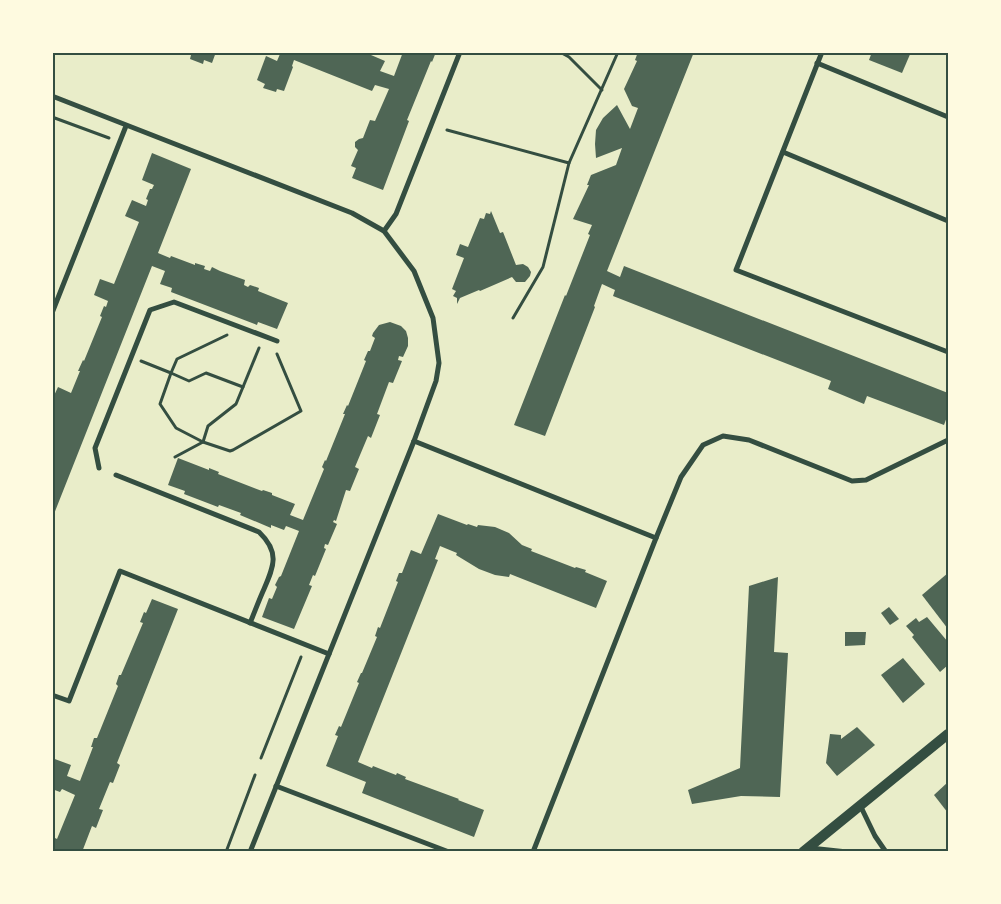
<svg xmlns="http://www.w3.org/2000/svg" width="1001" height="904" viewBox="0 0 1001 904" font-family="Raleway,sans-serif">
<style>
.building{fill:#4f6655}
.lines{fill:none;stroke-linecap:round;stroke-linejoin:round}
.path{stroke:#344e41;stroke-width:3}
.minor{stroke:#344e41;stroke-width:5}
.secondary{stroke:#344e41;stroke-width:10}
.neatline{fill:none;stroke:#344e41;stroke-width:2}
</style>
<rect width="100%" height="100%" fill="#e9edc9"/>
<g class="building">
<polygon points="186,52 216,52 212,63 204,60 203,64 190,59 191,55"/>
<polygon points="276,52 364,52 385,61 380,71 394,76 403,52 436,52 432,62 431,61 407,120 409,121 383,190 352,178 356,168 351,166 358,150 355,147 355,142 359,139 363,138 370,120 375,121 389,89 375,85 372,91 294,60 292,66 293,67 284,91 277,89 276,92 263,88 265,84 257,80 266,56 277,61 280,54"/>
<polygon points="638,52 694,52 607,271 620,277 624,266 948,393 948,414 944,425 867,396 864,404 828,389 831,381 613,296 615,290 602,284 594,306 595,307 545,436 514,425 565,295 566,296 590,235 588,234 592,225 573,219 589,185 587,185 591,175 616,165 622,148 596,158 595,144 596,130 603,118 617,105 630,129 638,108 632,106 624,89 637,61 635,60"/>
<polygon points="872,52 911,52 902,73 869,60"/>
<polygon points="152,153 191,169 158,253 170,258 171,256 195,265 195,263 205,266 204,269 210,271 212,267 220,271 245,280 244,285 248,287 250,285 259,288 258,291 288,303 277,329 258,322 257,325 171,292 172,288 160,284 165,271 152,266 52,519 52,400 58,387 71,393 80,371 78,371 83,360 84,361 102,317 100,316 104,306 106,307 108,301 94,295 100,279 114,284 139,222 125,216 132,200 146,206 148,200 146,199 150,189 152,189 154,185 142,180"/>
<polygon points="491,211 500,233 503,232 516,265 523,264 528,267 531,272 530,276 525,282 516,282 512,277 480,291 479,290 460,298 457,304 457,298 453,296 456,291 452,289 464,258 456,255 460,244 468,247 480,218 484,219 486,213 490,214"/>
<polygon points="390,322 401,326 406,331 408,338 408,346 403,357 399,356 398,360 402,361 393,383 389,382 377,414 380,415 371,438 368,436 355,467 359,469 350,491 346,490 336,521 334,520 333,522 337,524 328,545 325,544 324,548 326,549 315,576 313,575 309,585 312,586 294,629 262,617 269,598 272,599 277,587 275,585 279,577 281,576 299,531 286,526 284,530 271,525 271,528 240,515 241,513 219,505 218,507 184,494 185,491 168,485 178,458 209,470 209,468 219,472 218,474 262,491 263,490 272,493 272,495 295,504 290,515 303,520 324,469 322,467 325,460 326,461 345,414 343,414 347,405 348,406 366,361 364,360 368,351 370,351 375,338 372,336 373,333 379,325"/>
<polygon points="438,514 467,525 468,524 477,527 478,525 495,527 509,533 522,545 532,549 531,551 575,568 576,567 586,570 585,572 607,581 596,608 510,574 509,577 495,575 479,569 456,555 457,553 440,546 435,559 438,560 358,762 372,768 373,766 396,775 397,773 406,777 405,779 459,799 458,800 484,810 474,837 362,793 366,782 326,766 338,736 335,735 339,726 341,727 359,683 357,682 361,673 362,673 377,637 375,636 378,627 380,628 398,582 396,581 399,573 402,573 411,550 421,554"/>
<polygon points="948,573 948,629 922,595"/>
<polygon points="778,577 774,652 788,653 780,797 741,796 692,804 688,790 740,768 749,586"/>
<polygon points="152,599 178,609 117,763 120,765 113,783 110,782 99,809 103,810 96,828 92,826 82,852 52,852 52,845 55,838 57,839 75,795 62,789 60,792 52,789 52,758 71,765 67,776 80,781 93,747 91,747 94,738 97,738 118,686 116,684 119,675 121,675 143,623 140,622 144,612 146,613"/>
<polygon points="889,607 899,619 890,625 881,613"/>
<polygon points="927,617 948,642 948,665 940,672 912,637 914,635 906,626 916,618 919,622"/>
<polygon points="845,632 866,632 865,645 845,646"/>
<polygon points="903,658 925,684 903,703 881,675"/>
<polygon points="857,727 875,745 837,776 826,763 830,734 841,735 841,739"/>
<polygon points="948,782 948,813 934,795"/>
</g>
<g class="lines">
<g class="path">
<polyline points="560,52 569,57 602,90"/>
<polyline points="52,117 109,138"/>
<polyline points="447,130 569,163"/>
<polyline points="513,318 543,267 569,163 618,52"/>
<polyline points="141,361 171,373 177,359 227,335"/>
<polygon points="171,373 189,381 206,373 243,387 236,404 208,426 203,442 176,428 160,404"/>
<polyline points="243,387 259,348"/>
<polyline points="175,457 203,442 230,451 233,450 301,411 277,354"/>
<polyline points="261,758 301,657"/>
<polyline points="226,852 255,775"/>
</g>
<g class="minor">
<polyline points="822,52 736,270 948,352"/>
<polyline points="817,63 948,117"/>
<polyline points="52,96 352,213 384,231 414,271 433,318 439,363 436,381 414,441 250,852"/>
<polyline points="783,152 948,221"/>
<polyline points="384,231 396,214 460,52"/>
<polyline points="52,313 126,126"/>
<polyline points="414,441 656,538 533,852"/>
<polyline points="99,468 95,448 150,310 174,302 277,341"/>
<path d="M116,475l143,57c21,20 15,34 5,57 -5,11 -9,22 -14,34"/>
<polyline points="656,538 681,477 703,445 723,436 749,440 852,481 866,480 948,440"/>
<polyline points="52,695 69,701 120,571 329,654"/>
<polyline points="276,786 449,852"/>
<polyline points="860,805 875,836 886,852"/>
<polyline points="810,848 847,852"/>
</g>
<polyline class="secondary" points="803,852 948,734"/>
</g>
<rect width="1001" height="904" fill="none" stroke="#fefae0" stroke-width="108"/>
<rect x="54" y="54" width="893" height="796" class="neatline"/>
</svg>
